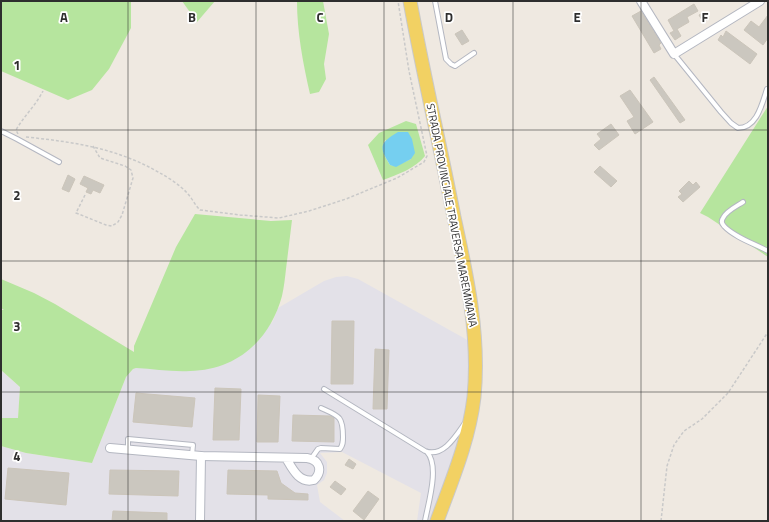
<svg xmlns="http://www.w3.org/2000/svg" width="769" height="522" viewBox="0 0 769 522" font-family="'Titillium Web',sans-serif">
<style>
.industrial{fill:#e3e1e8}
.green{fill:#b6e59e;fill-rule:evenodd}
.water{fill:#75cff0}
.building{fill:#cbc7bf;stroke:#cbc5ba}
.lines{fill:none;stroke-linecap:round;stroke-linejoin:round}
.service-casing{stroke:#b4b7c1;stroke-width:6}
.minor-casing{stroke:#b4b7c1;stroke-width:10}
.primary-casing{stroke:#c9c9c9;stroke-width:15}
.path{stroke:#c9c9c9;stroke-width:1.5;stroke-dasharray:3 2;stroke-linecap:butt}
.service{stroke:#fff;stroke-width:4}
.minor{stroke:#fff;stroke-width:8}
.primary{stroke:#f2d163;stroke-width:13}
.grid{fill:none;stroke:#2e2e2e;stroke-width:1;stroke-opacity:0.55}
.labels{text-anchor:middle;stroke-width:3.5;stroke-linejoin:round;paint-order:stroke}
.street-label{font-size:11px;fill:#2e2e2e;stroke:#fff}
.grid-label{font-size:13px;text-anchor:middle;font-weight:bold;fill:#2e2e2e;stroke:#fff;stroke-width:3.5;stroke-linejoin:round;paint-order:stroke}
</style>
<rect width="100%" height="100%" fill="#efe9e1"/>
<g class="industrial">
<polygon points="347,276 358,279 471,342 469,389 462,436 433,521 417,521 421,493 342,452 320,453 327,462 327,473 324,480 317,485 320,502 345,521 1,521 1,446 26,453 92,463 126,377 133,369 272,323 278,308 324,281 336,277"/>
<polygon points="1,370 20,387 18,418 1,418"/>
</g>
<g class="green">
<polygon points="1,1 131,1 131,28 109,69 92,90 68,100 1,71"/>
<polygon points="182,1 215,1 197,22"/>
<path d="M297,1h26l6,33 -5,30 2,15 -7,13 -9,2c-7,-31 -13,-62 -13,-93z"/>
<polygon points="768,106 768,257 708,217 700,213"/>
<path d="M406,121l10,3 9,32c-9,12 -28,19 -42,24l-15,-35 11,-12zM385,140l26,19 -15,7 -6,-1c-5,-8 -10,-16 -5,-25z"/>
<path d="M195,214l76,7 21,-1c-2,16 -4,33 -6,49 -1,9 -2,18 -4,27 -12,44 -45,74 -92,75 -18,1 -36,-2 -54,-3l-3,1 -7,8 -34,86 -66,-10 -25,-7v-28h17l2,-31 -19,-17v-60h3l-3,-2v-29l33,14 21,11 79,48v-6l42,-99z"/>
</g>
<path class="water" d="M398,132h10l4,7 3,14 -4,6 -15,8 -6,-2c-12,-19 -10,-22 8,-33z"/>
<g class="building">
<polygon points="694,4 698,11 687,17 689,22 677,29 681,36 675,40 670,33 674,31 668,20"/>
<polygon points="641,11 661,43 659,45 661,49 654,53 632,16"/>
<polygon points="705,12 709,19 703,22 699,15"/>
<polygon points="768,15 768,38 763,45 744,30 751,21 759,27"/>
<polygon points="462,30 469,41 462,45 455,34"/>
<polygon points="726,31 757,54 750,64 718,40 721,35 723,37"/>
<polygon points="654,77 685,120 680,123 650,80"/>
<polygon points="630,90 653,122 635,134 627,121 634,117 620,96"/>
<polygon points="611,124 619,135 599,150 594,145 601,139 597,134"/>
<polygon points="600,166 617,181 611,187 594,172"/>
<polygon points="68,175 75,179 69,192 62,189"/>
<polygon points="84,176 104,185 100,193 93,190 91,194 86,192 88,188 80,184"/>
<polygon points="689,181 693,185 696,182 700,187 683,202 678,197 682,194 679,191"/>
<polygon points="332,321 354,321 353,384 331,384"/>
<polygon points="375,349 389,350 387,409 373,409"/>
<polygon points="215,388 241,389 239,440 213,440"/>
<polygon points="136,393 195,398 192,427 133,422"/>
<polygon points="258,395 280,396 278,442 257,442"/>
<polygon points="293,415 331,416 334,418 334,442 292,441"/>
<polygon points="349,459 356,464 353,469 345,465"/>
<polygon points="8,468 69,473 66,505 5,499"/>
<polygon points="110,470 179,471 178,496 109,494"/>
<polygon points="228,470 277,471 281,483 295,493 308,494 308,500 268,499 268,495 227,494"/>
<polygon points="335,481 346,489 341,495 330,487"/>
<polygon points="368,491 379,499 364,520 353,511"/>
<polygon points="113,511 167,513 167,521 112,521"/>
</g>
<g class="lines">
<g class="service-casing">
<g id="service">
<polyline points="435,1 446,59 451,64 455,66 474,53"/>
<path d="M674,54l47,58 10,11 7,5c19,0 24,-24 29,-39"/>
<polyline points="1,131 17,139 59,162"/>
<path d="M743,202c-6,4 -17,9 -20,16 -2,3 -1,6 1,8 10,11 31,18 44,25"/>
<path d="M324,389l101,62c18,7 31,-15 40,-28"/>
<polyline points="128,450 128,439 193,445 192,455"/>
<path d="M311,459l7,-10 3,-1 19,1c3,-4 3,-7 3,-12 0,-21 -4,-21 -22,-29"/>
<path d="M425,521c3,-17 15,-55 2,-69"/>
</g>
</g>
<g class="minor-casing">
<g id="minor">
<polyline points="641,1 674,54 760,1"/>
<path d="M110,448l91,8 106,2c13,2 16,13 7,22 -15,4 -22,-12 -28,-22"/>
<polyline points="200,521 201,456"/>
</g>
</g>
<g class="primary-casing">
<path id="primary" d="M410,1c13,72 30,144 44,216 13,59 26,119 20,180 -5,43 -22,83 -37,124"/>
</g>
<g class="path">
<path d="M18,134l-2,-4c8,-14 20,-25 27,-39"/>
<path d="M26,137c48,5 91,11 134,36 9,5 20,12 27,20 5,5 8,12 13,17l40,5 39,3 30,-7 37,-12 51,-21 27,-16 3,-6 -18,-85 -11,-70"/>
<polyline points="85,195 76,213 106,225 112,226 118,222 122,215 133,178 131,170 125,166 100,158 93,146"/>
<polyline points="661,521 667,466 674,445 684,431 702,419 728,393 768,332"/>
</g>
<use href="#service" class="service"/>
<use href="#minor" class="minor"/>
<use href="#primary" class="primary"/>
</g>
<path class="grid" d="M128,1v520M256,1v520M384,1v520M513,1v520M641,1v520M1,130h767M1,261h767M1,392h767"/>
<g class="labels">
<g class="street-label">
<text transform="translate(452 215) rotate(79)" y="4">STRADA PROVINCIALE TRAVERSA MAREMMANA</text>
</g>
</g>
<g class="grid-label">
<text x="64" y="22">A</text>
<text x="192" y="22">B</text>
<text x="320" y="22">C</text>
<text x="449" y="22">D</text>
<text x="577" y="22">E</text>
<text x="705" y="22">F</text>
<text x="17" y="70">1</text>
<text x="17" y="200">2</text>
<text x="17" y="331">3</text>
<text x="17" y="461">4</text>
</g>
<rect width="769" height="522" fill="none" stroke="#2e2e2e" stroke-width="4"/>
</svg>
